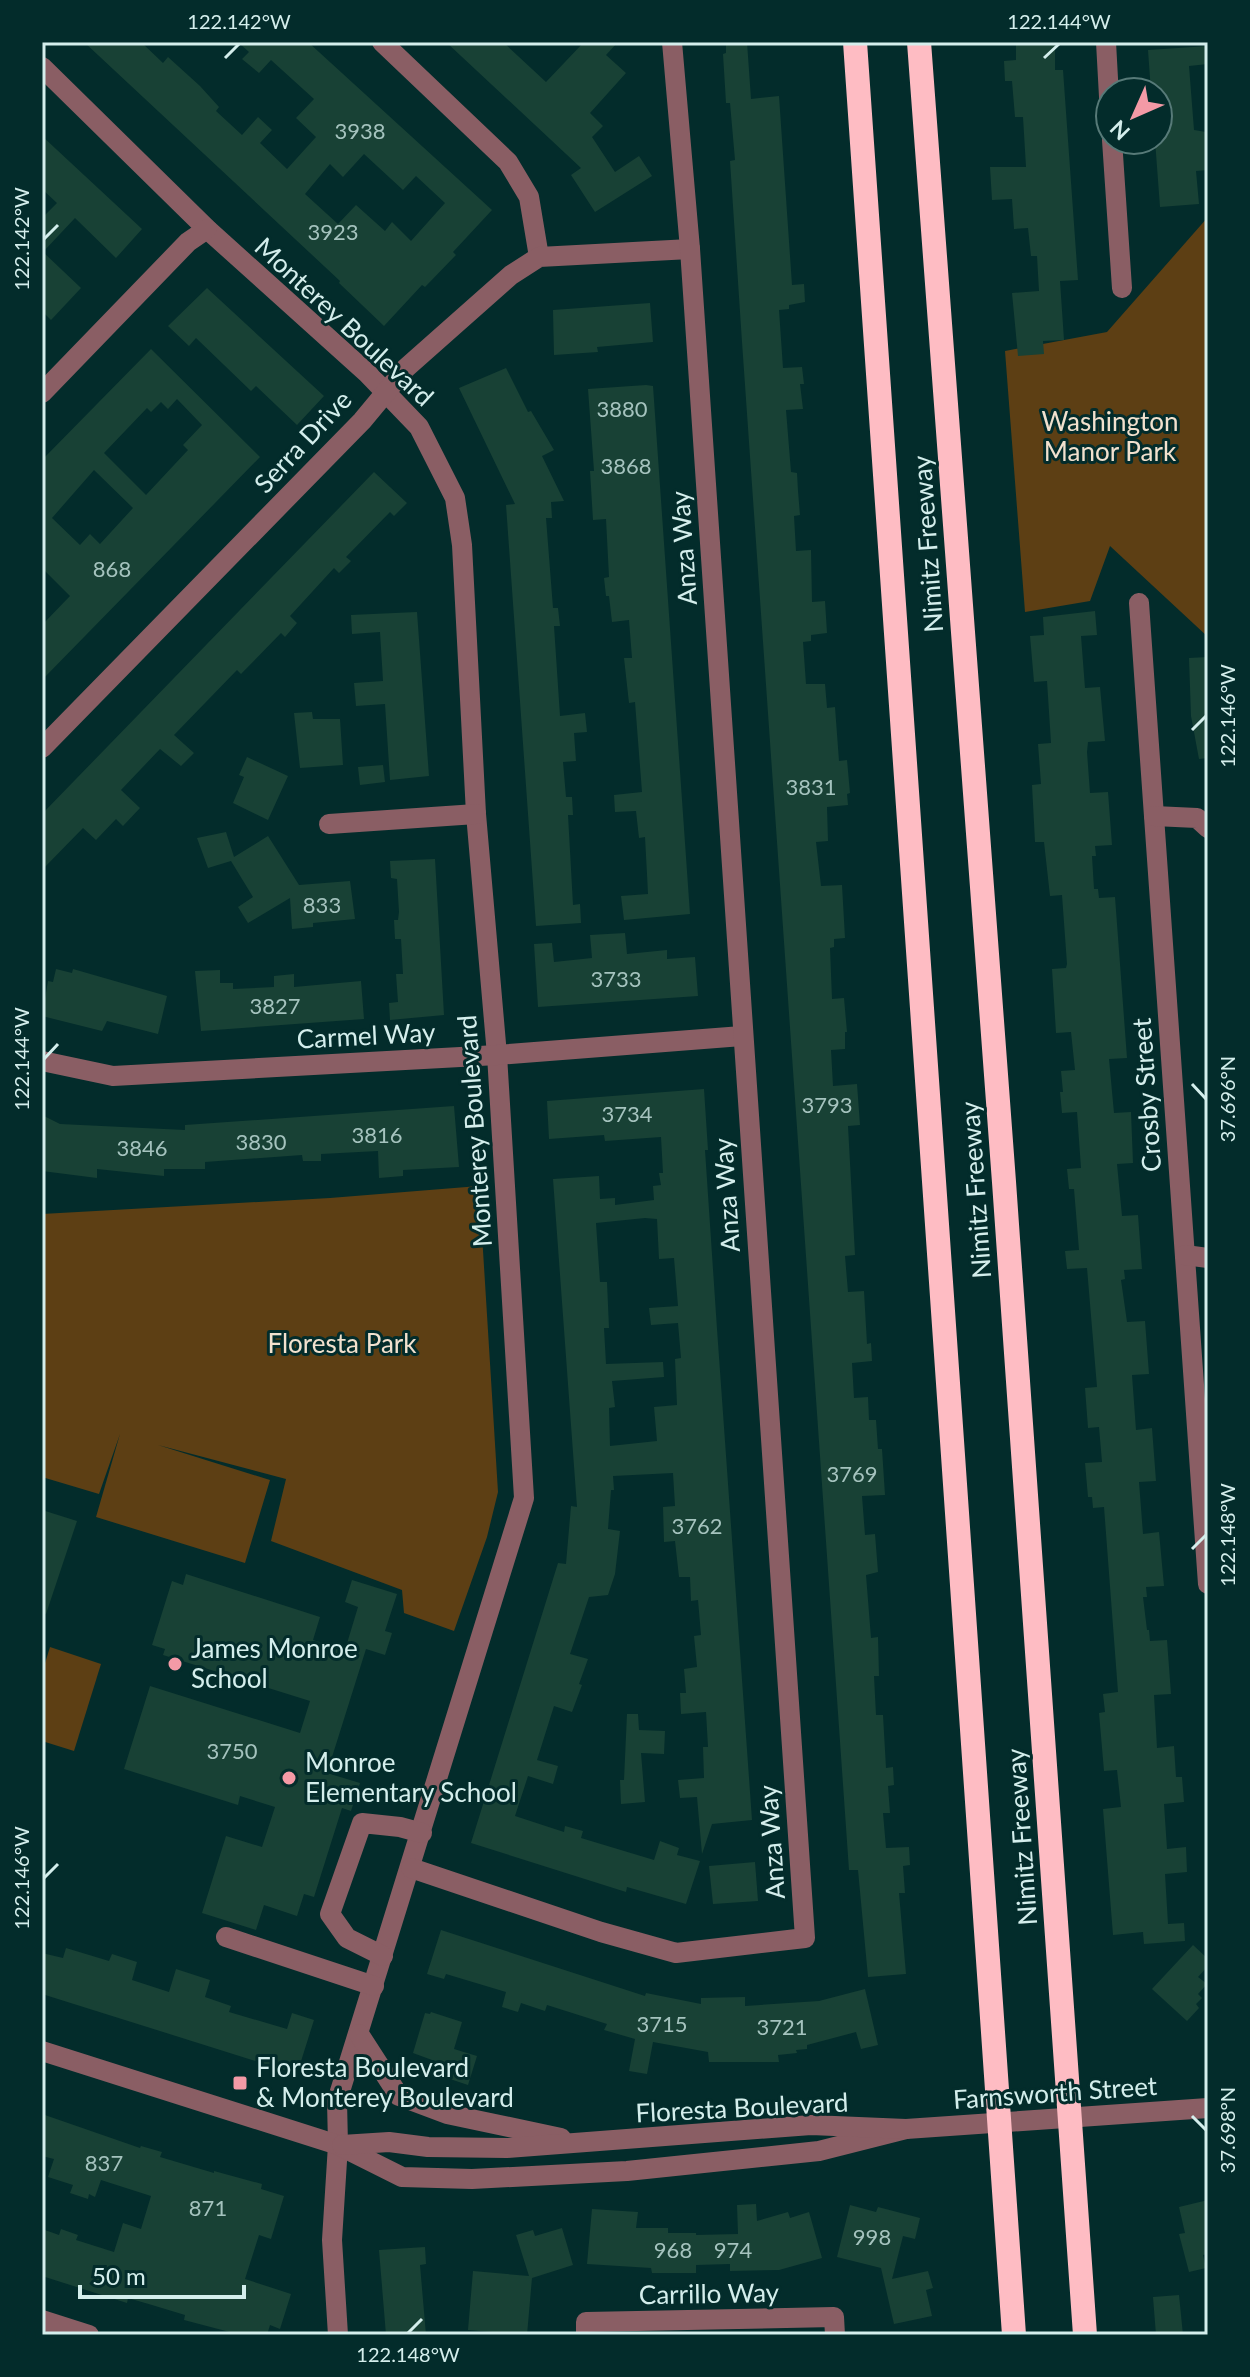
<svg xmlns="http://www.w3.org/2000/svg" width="1250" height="2377" viewBox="0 0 1250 2377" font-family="Lato,sans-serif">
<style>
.green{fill:#5d3f14}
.building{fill:#184135;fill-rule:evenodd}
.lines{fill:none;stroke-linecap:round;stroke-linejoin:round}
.minor{stroke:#8a5e64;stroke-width:20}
.highway{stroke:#febcc3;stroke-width:24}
.ticks{fill:none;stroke:#d4eeec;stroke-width:3}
.poi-dot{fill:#f49aa6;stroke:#032c2b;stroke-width:3}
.labels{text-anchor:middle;stroke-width:6;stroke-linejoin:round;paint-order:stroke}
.number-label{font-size:22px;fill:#a5c3be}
.street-label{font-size:26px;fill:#d4eeec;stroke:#032c2b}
.park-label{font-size:26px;fill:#f2e1ce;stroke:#032c2b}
.poi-label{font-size:26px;fill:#d4eeec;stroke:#032c2b;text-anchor:start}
.neatline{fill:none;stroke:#d4eeec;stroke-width:3}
.ticks-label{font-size:20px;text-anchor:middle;fill:#d4eeec}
</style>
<rect width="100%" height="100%" fill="#032c2b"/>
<g class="green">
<polygon points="1208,217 1208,637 1110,546 1090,601 1025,612 1005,351 1107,332"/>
<polygon points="479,1186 498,1492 487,1537 454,1631 404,1613 402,1590 271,1541 286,1479 158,1445 270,1480 245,1563 96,1517 120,1434 99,1494 42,1477 42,1214 330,1198"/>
<polygon points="50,1647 101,1664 74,1751 42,1741 42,1673"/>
</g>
<g class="building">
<path d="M84,42h57l22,21 5,-6 32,29 19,21 -3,4 26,24 16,-18 14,13 -12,13 27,26 29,-32 -20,-19 18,-19 -43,-39 -12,13 -17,-14 7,-7 -11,-10h70l184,168 -39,42 3,3 -31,32 -3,-2 -38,41 -45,-43 1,-2zM364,154l39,36 13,-14 29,27 -34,38 -19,-19 -7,9 -29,-26 -18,19 -33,-30 25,-30 13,13z"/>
<polygon points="446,42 503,42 546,82 584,42 618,42 606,55 626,73 590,113 603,126 592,137 615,172 639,156 652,176 595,212 571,175 581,168"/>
<polygon points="726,42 747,42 751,99 779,96 792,285 804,284 805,302 789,305 789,309 779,310 783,368 802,367 804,384 800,384 803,409 786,410 791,472 797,473 798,491 800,515 794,516 796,551 811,550 812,602 825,601 827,633 811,635 811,641 803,642 806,684 825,684 827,708 835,707 839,761 847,760 850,793 847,794 848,805 827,807 828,841 816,842 821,886 842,885 845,938 834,939 834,947 830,948 832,999 844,998 847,1032 845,1032 845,1049 831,1050 833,1086 857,1084 860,1125 848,1126 855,1255 845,1256 848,1292 864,1291 867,1344 871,1343 872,1361 852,1363 854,1398 868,1397 869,1420 876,1420 878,1449 882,1449 885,1495 862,1496 865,1535 875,1534 878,1572 866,1575 871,1638 878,1637 879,1676 874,1676 876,1715 883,1715 886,1768 893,1767 894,1785 888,1786 890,1813 883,1813 886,1848 909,1847 910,1865 903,1866 905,1893 899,1893 906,1974 868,1977 858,1870 849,1870 742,342 730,161 735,160 730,103 726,103 723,54 726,53"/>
<polygon points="1016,42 1055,42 1055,70 1063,70 1078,280 1060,281 1064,340 1043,341 1044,354 1018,356 1012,293 1039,291 1037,256 1031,256 1028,228 1014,229 1012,199 992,200 990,167 1026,167 1023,117 1015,117 1012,81 1005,81 1004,61 1016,60"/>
<polygon points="1208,46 1208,64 1189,66 1194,130 1206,132 1208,165 1208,170 1196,171 1199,204 1160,207 1155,140 1158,140 1158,92 1151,92 1148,50"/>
<polygon points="42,136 142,229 116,258 75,218 43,252 81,288 51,320 42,311 42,218 57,203 42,189"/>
<polygon points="207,288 324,396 297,425 256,386 251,391 196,338 189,346 168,326"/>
<polygon points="650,303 653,342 597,347 598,352 554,355 553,310"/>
<path d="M151,349l109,108 -218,223v-55l28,-29 -28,-28v-108zM177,399l25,26 -19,20 5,5 -42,45 -42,-42 43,-45 4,4 10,-10 7,7zM94,470l39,38 -33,36 -10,-10 -10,11 -28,-27z"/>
<polygon points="506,368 528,412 531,411 554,450 542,456 564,501 551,502 552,518 546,518 553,608 558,608 560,626 554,626 560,716 585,713 587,732 574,733 576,761 563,762 566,797 572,797 573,815 568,815 573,905 580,904 581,923 536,926 506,505 515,504 459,388"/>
<polygon points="646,385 653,386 690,914 624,920 621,896 648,894 647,874 645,837 639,838 636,811 615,812 614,795 642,792 635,702 629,703 624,658 632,658 629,620 612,622 609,596 606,596 604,578 609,577 606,519 593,520 590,471 594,471 588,389"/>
<polygon points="374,472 407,503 394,516 390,512 346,557 351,561 339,573 334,568 290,616 297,623 285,637 281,633 241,674 237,670 174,735 194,753 181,766 160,749 121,790 140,808 123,826 116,819 96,840 83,828 42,870 42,814"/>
<polygon points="1095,611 1097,635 1081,636 1085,688 1100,687 1105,741 1088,742 1087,752 1090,793 1108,792 1112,845 1095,846 1096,856 1092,856 1094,889 1098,889 1099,898 1115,897 1127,1058 1109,1059 1114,1113 1131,1112 1133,1163 1117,1164 1122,1216 1138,1215 1142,1269 1124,1270 1125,1279 1121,1280 1127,1322 1145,1321 1149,1374 1132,1375 1136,1430 1152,1428 1156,1481 1139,1482 1143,1534 1159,1532 1164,1586 1146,1587 1147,1597 1143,1597 1147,1630 1149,1630 1150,1641 1167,1640 1171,1694 1154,1695 1157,1748 1174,1746 1176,1777 1182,1777 1184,1802 1164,1804 1167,1849 1186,1847 1187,1872 1165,1874 1168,1924 1184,1923 1185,1941 1144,1944 1143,1932 1113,1935 1103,1809 1121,1807 1117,1770 1104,1771 1099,1713 1105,1712 1103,1694 1118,1692 1104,1507 1093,1508 1092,1497 1088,1497 1085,1463 1102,1462 1099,1427 1088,1428 1085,1388 1097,1387 1087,1268 1067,1269 1065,1251 1079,1250 1074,1189 1069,1189 1067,1169 1081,1168 1077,1112 1062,1113 1060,1092 1063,1092 1061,1071 1075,1070 1071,1032 1056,1033 1052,969 1066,968 1067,964 1062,895 1050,896 1044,842 1035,842 1032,785 1041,784 1038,744 1051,743 1047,681 1034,682 1030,636 1044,635 1043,617"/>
<polygon points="417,612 429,776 390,780 385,704 356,706 354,683 383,681 380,632 352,634 351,615"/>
<polygon points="1208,657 1208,758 1199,759 1191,716 1189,658"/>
<polygon points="312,712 313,719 340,719 343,765 300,768 294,713"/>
<polygon points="247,757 288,776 268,820 233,803 244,777 239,775"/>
<polygon points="383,765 385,782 360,785 358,767"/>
<polygon points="226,832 234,857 268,836 299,885 350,881 355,919 313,923 313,927 292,929 290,898 248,923 238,907 253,897 231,861 208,868 197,838"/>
<polygon points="435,859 444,1015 390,1020 389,1003 398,1002 396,974 403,974 401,939 395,939 394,920 398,920 399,912 397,879 391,878 390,861"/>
<polygon points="625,933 627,954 667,950 667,959 695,957 698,996 538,1007 534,944 552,943 554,962 592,958 590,935"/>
<polygon points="56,969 72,973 73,969 167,996 158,1034 107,1021 102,1031 42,1016 48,981 53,982"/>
<polygon points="220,970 220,983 233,983 233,989 274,987 274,976 294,974 294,987 361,981 364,1019 201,1031 195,971"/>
<path d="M704,1089l4,61h-3l12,179 35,491 -40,4 -10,30 -5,-57 -17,1 -2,-18 26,-2 -1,-31h5l-2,-35 -25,2 -1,-21h6l-2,-24 13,-2 -3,-31 7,-1 -3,-35 -7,1 -1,-24h-11l-4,-36 -11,1 -1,-35 12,-1 -2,-33 -60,3 1,14h-3l-3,39 12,2 -5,43 -7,21 -19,2 -19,57 18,5 -9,25 3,1 -10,27 -18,-6 -17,54 21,6 -5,18 -25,-8 -13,40 49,16 1,-6 18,5 -2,7 73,22 6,-19 19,7 -2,7 23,6 -14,43 -59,-17 -1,5 -155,-49 87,-280 8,1 5,-58 6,1 -24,-328 46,-3 1,23 15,-1v7l39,-5 -1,-14 8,-1 -2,-12h4l-2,-36 -56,4 -1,-6 -55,4 -2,-38zM645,1218l12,1 2,40 15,-1 4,48 -29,2 2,17 27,-2 3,35 -6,1 2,46 -23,2 3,34 -47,5 -1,-38 6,-1 -3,-26 52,-4 -1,-15 -57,2 -2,-36h5l-2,-46h-7l-4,-59z"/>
<polygon points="454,1106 459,1167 403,1170 403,1176 379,1178 378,1151 321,1154 321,1161 303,1161 302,1155 205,1162 205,1169 164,1169 164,1176 97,1169 97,1178 42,1171 42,1115 60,1124 185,1130 185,1125"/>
<polygon points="42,1510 77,1521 46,1614 42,1613"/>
<polygon points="186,1574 320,1617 313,1640 345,1650 358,1607 345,1602 352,1580 397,1594 385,1631 392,1633 385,1655 366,1649 327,1773 360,1783 351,1811 342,1808 314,1897 304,1894 297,1916 264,1905 256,1930 202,1913 226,1836 262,1847 275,1807 240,1796 238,1805 124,1769 150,1686 300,1733 310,1701 163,1655 165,1649 152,1645 172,1581 183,1585"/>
<polygon points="627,1714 638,1714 639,1730 665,1731 664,1754 641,1753 645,1802 621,1804 620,1780 624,1780"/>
<polygon points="755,1862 758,1901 713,1904 709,1866"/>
<polygon points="441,1930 645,1996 646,1993 701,2004 701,1998 745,1997 745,2006 819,2001 865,1989 878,2045 861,2049 856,2032 807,2045 807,2049 796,2050 797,2053 778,2055 779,2062 709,2062 708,2052 653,2042 647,2074 629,2071 635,2039 604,2030 607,2024 547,2005 545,2011 521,2003 518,2012 502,2007 506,1992 446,1974 444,1979 427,1974"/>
<polygon points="1193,1945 1208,1959 1208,1966 1198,1977 1207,1984 1198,1994 1202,1998 1196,2004 1199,2008 1187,2021 1152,1989"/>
<polygon points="66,1948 109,1961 112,1954 137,1962 132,1980 169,1992 176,1969 210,1980 205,1997 231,2006 229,2012 287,2029 292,2013 314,2020 297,2074 42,1994 42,1953 63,1958"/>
<polygon points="431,2012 462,2022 454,2049 477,2056 468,2085 447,2078 451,2067 413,2053 425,2013 430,2014"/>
<polygon points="42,2114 140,2148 141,2146 162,2152 160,2157 214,2173 214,2171 262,2184 261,2189 284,2196 271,2239 259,2235 245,2279 291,2294 280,2329 270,2325 267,2335 241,2335 184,2320 185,2315 152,2305 128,2298 127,2303 42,2276 42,2229 59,2235 61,2229 78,2235 76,2240 114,2252 123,2223 141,2229 151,2196 101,2180 95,2197 89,2194 88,2199 70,2193 73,2185 48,2177 54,2159 42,2156"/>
<polygon points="1208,2200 1208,2254 1203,2255 1206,2268 1189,2272 1179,2234 1185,2233 1179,2207"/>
<polygon points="756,2204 757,2221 788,2212 790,2218 809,2212 822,2258 779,2270 730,2271 730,2264 696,2265 696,2273 652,2273 651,2268 587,2264 592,2209 638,2212 636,2228 668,2228 668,2233 696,2233 696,2235 738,2234 737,2205"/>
<polygon points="850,2205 876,2212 878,2207 920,2218 915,2239 903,2236 892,2279 928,2271 933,2288 926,2290 932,2316 894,2324 881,2268 837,2257"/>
<polygon points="562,2228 573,2265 532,2278 527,2335 468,2330 473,2271 529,2276 516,2235 533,2230 535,2236"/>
<polygon points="425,2247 426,2264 420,2265 426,2335 386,2335 379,2250"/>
<polygon points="1179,2295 1183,2335 1156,2335 1153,2297"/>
</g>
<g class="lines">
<g class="minor">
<polyline points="382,42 508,162 529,197 539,257"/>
<polyline points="1106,42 1110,115"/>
<polyline points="42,67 207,229 367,373 419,427 455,498 462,545 476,814 497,1055 524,1498 337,2101 338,2145 332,2240 338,2335"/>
<polyline points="1112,140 1122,288"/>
<polyline points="42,393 188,242 207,229"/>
<polyline points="1139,603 1208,1584"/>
<polyline points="42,748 362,421 406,368 511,275 539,257 690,249"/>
<polyline points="1154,816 1197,818 1208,828"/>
<polyline points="329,824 476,814"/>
<polyline points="42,1061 113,1076 497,1055 742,1036"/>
<polyline points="1185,1255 1208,1258"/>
<polyline points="411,1868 601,1932 676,1953 805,1938 690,249 672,42"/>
<polyline points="226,1937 374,1986"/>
<polyline points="383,1956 347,1938 330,1914 362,1823 400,1827 422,1833"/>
<polyline points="359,2034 399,2096 447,2114 561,2138"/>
<polyline points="42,2051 338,2145 402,2177 472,2179 627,2171 819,2151 906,2129"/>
<polyline points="342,2145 389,2142 428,2147 507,2148 811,2125 906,2129 1208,2108"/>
<polyline points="42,2320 89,2335"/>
<polyline points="586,2335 586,2322 834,2317 835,2335"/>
</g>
<g class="highway">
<polyline points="855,42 1014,2335"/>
<polyline points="919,42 1004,1182 1085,2335"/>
</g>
</g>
<path class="ticks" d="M225,58l14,-14M1044,58l15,-14M44,239l14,-14M1192,730l14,-14M44,1059l14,-15M1192,1084l14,15M1192,1549l14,-14M44,1878l14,-14M1192,2116l14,14M408,2333l14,-14"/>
<g class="poi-dot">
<circle cx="175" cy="1664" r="8"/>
<circle cx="289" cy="1778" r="8"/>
<rect x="232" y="2075" width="16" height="16" rx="4"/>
</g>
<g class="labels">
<g class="number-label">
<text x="360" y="139">3938</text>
<text x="333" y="240">3923</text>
<text x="622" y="417">3880</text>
<text x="626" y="474">3868</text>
<text x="112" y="577">868</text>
<text x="811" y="795">3831</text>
<text x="322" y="913">833</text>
<text x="616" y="987">3733</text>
<text x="275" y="1014">3827</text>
<text x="827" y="1113">3793</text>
<text x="627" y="1122">3734</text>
<text x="377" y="1143">3816</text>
<text x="261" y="1150">3830</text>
<text x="142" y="1156">3846</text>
<text x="852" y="1482">3769</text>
<text x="697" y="1534">3762</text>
<text x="232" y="1759">3750</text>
<text x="662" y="2032">3715</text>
<text x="782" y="2035">3721</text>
<text x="104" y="2171">837</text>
<text x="208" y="2216">871</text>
<text x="872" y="2245">998</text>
<text x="673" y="2258">968</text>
<text x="733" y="2258">974</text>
</g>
<g class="street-label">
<text transform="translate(344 322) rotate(43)" y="9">Monterey Boulevard</text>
<text transform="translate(303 442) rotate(-47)" y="9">Serra Drive</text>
<text transform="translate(928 544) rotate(-94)" y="9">Nimitz Freeway</text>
<text transform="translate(684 548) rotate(-94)" y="9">Anza Way</text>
<text transform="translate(366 1036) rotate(-3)" y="9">Carmel Way</text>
<text transform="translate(1147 1095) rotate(-94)" y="9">Crosby Street</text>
<text transform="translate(475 1131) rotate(-94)" y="9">Monterey Boulevard</text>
<text transform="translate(976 1190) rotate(-94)" y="9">Nimitz Freeway</text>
<text transform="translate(727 1195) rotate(-94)" y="9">Anza Way</text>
<text transform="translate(1022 1837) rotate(-94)" y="9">Nimitz Freeway</text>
<text transform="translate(772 1842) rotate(-94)" y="9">Anza Way</text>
<text transform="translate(1055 2093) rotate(-4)" y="9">Farnsworth Street</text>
<text transform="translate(742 2108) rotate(-3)" y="9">Floresta Boulevard</text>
<text transform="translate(709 2294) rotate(-1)" y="9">Carrillo Way</text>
</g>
<g class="park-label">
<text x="1110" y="431">Washington<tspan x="1110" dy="30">Manor Park</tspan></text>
<text x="342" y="1353">Floresta Park</text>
</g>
<g class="poi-label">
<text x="191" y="1658">James Monroe<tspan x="191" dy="30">School</tspan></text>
<text x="305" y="1772">Monroe<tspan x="305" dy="30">Elementary School</tspan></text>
<text x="256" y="2077">Floresta Boulevard<tspan x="256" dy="30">&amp; Monterey Boulevard</tspan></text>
</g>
</g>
<rect width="1250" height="2377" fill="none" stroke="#032c2b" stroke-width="88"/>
<g transform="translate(1134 116) rotate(225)"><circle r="38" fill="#032c2b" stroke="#577a78" stroke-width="2"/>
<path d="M0-6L14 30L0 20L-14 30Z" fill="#f49aa6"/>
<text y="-12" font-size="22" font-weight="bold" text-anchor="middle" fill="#d4eeec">N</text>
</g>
<path d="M80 2285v12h164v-12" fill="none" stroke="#d4eeec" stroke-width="4"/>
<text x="92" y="2285" font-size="24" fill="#d4eeec" stroke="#032c2b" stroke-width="6" paint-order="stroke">50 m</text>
<rect x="44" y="44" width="1162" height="2289" class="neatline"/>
<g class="ticks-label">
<text x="239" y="29">122.142°W</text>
<text x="1059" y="29">122.144°W</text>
<text transform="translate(22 239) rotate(-90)" y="7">122.142°W</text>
<text transform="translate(1228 716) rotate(-90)" y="7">122.146°W</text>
<text transform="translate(22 1059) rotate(-90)" y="7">122.144°W</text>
<text transform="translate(1228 1099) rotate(-90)" y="7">37.696°N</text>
<text transform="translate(1228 1535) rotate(-90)" y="7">122.148°W</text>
<text transform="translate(22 1878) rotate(-90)" y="7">122.146°W</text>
<text transform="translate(1228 2130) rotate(-90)" y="7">37.698°N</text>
<text x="408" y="2362">122.148°W</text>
</g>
</svg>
